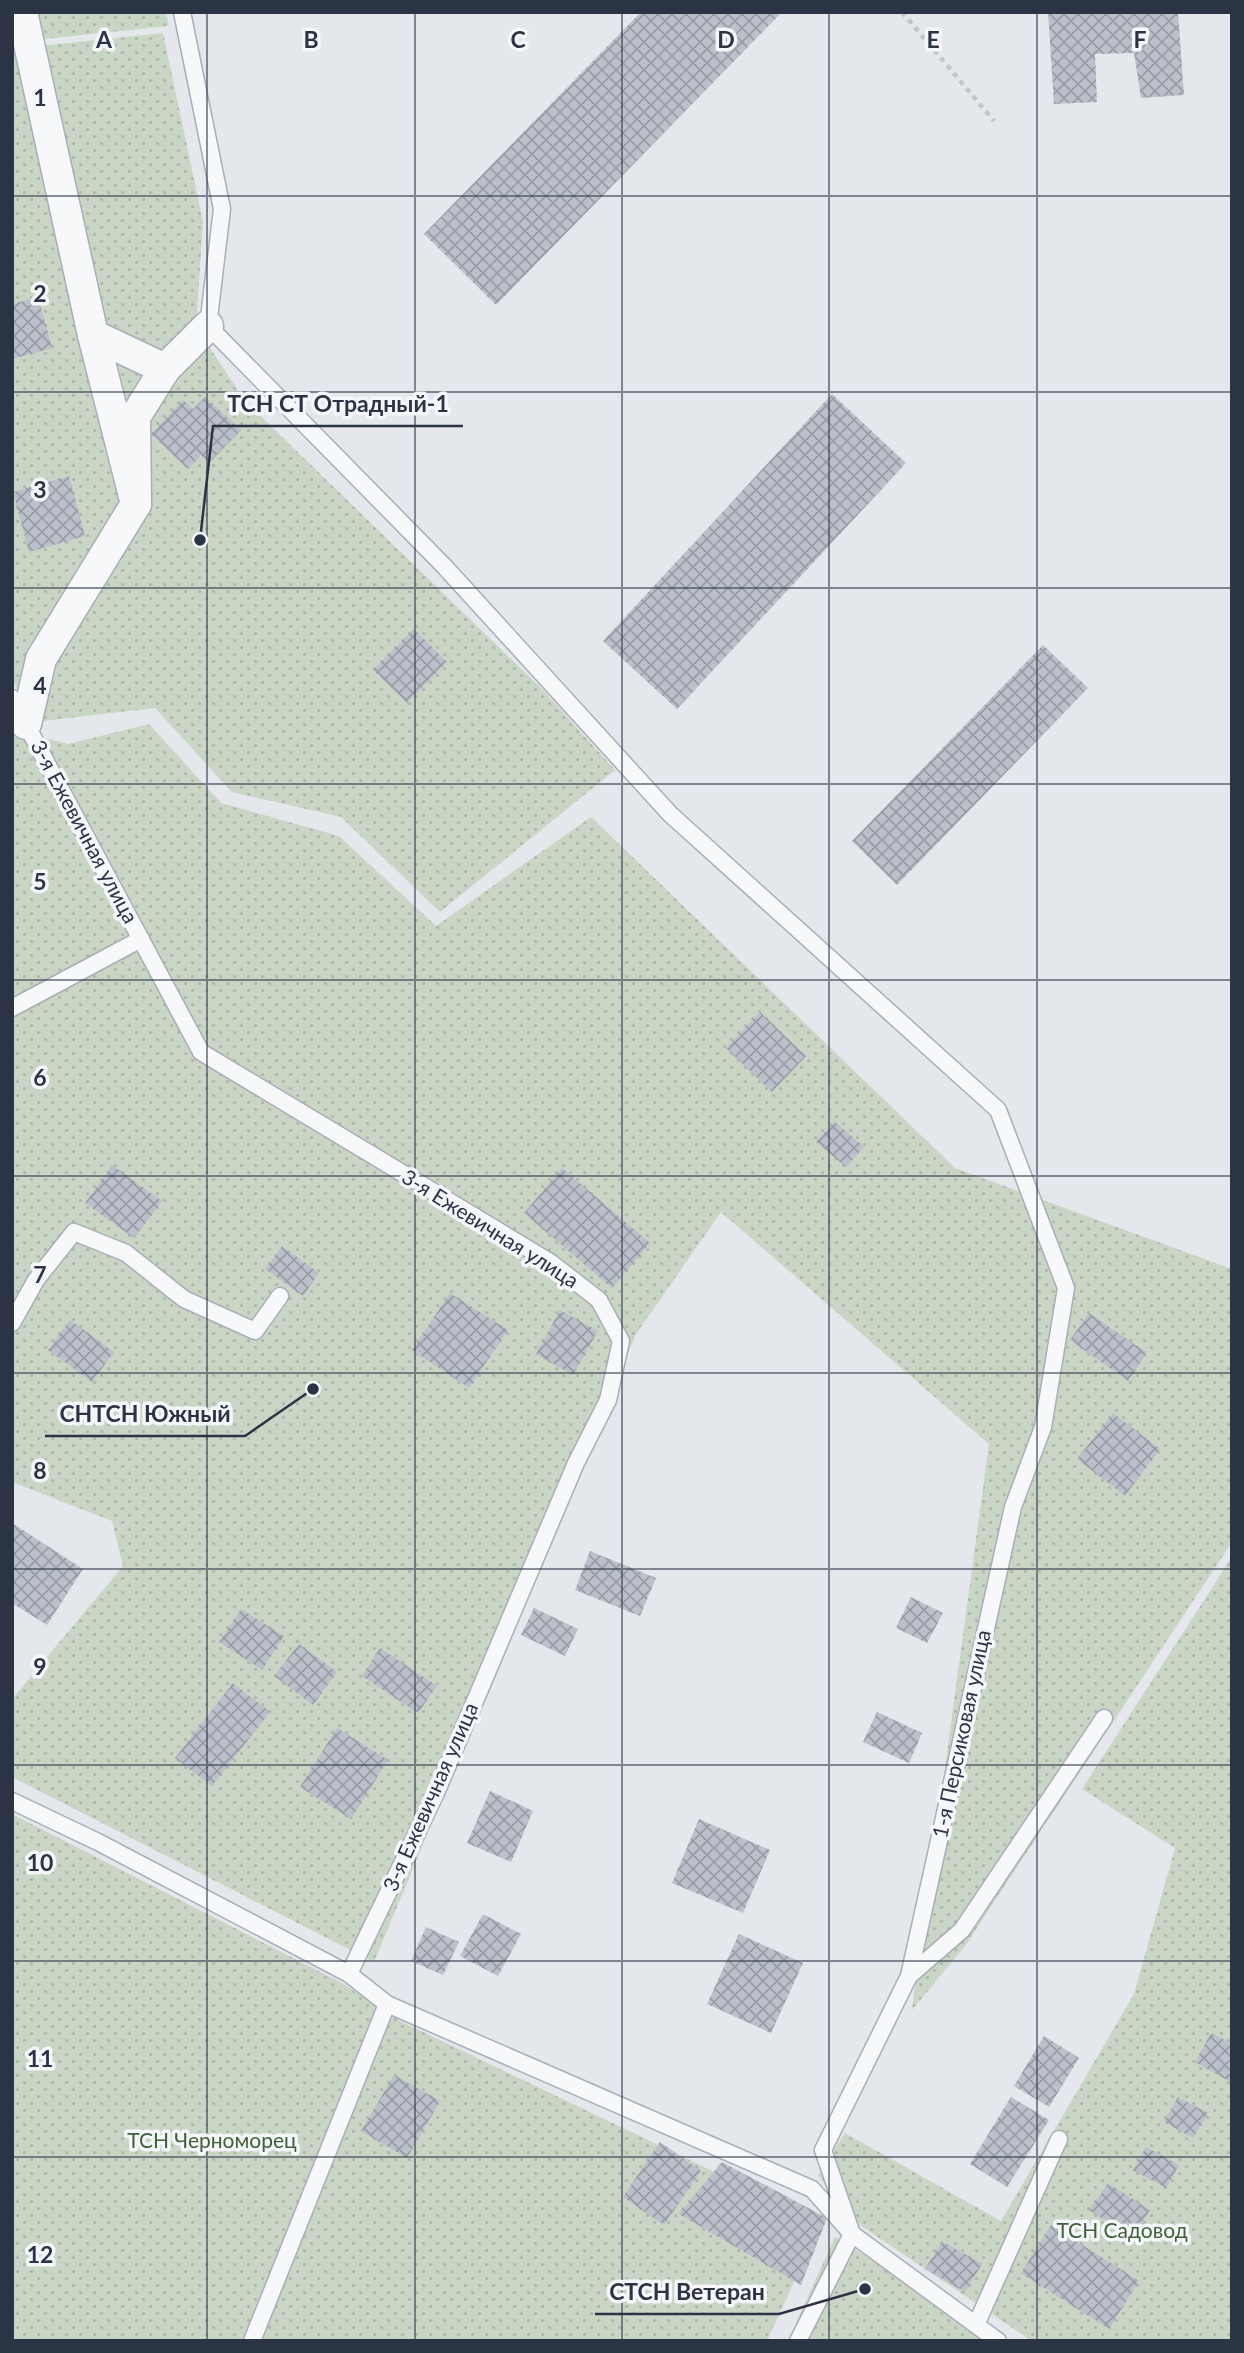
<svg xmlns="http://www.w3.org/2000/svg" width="1244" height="2353" viewBox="0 0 1244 2353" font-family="Lato,sans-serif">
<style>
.grass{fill:url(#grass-dots)}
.building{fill:url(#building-cross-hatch)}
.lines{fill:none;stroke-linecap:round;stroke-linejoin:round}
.service-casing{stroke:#a9aeb7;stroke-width:19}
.minor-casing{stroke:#a9aeb7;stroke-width:33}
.path{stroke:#c2c5cb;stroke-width:4.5;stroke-dasharray:5 5;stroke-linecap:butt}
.service{stroke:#f7f8fa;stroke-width:16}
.minor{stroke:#f7f8fa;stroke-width:30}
.grid{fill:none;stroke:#2b3445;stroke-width:2;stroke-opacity:0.55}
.labels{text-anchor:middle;stroke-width:7;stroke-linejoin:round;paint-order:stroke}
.street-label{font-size:21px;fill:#2b3445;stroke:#f4f6f9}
.park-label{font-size:21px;fill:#3f6138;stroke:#f4f6f9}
.grid-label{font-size:23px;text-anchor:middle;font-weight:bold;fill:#2b3445;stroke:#f4f6f9;stroke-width:7;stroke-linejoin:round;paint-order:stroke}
.leader{fill:none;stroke:#2b3445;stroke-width:2.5}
.callout-dot{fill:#2b3445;stroke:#f4f6f9;stroke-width:2.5}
.callout-label{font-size:23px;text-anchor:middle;font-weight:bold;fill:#2b3445;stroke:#f4f6f9;stroke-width:7;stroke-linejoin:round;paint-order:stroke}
</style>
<defs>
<pattern id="grass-dots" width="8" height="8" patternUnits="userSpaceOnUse" patternTransform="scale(1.75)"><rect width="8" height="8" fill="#c9d6c5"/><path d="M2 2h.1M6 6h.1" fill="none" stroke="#adb8ab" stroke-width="1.8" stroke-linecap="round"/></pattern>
<pattern id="building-cross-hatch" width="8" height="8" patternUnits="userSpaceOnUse" patternTransform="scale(1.75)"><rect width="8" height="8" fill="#bbc0ca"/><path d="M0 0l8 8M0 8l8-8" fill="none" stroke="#989da6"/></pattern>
</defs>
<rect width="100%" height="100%" fill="#e4e7ec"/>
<g class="grass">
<polygon points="12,12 39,46 163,33 203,222 196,327 245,401 542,689 615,770 440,912 341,817 232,792 155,708 34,722 12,679"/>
<polygon points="37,12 166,12 169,26 43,39"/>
<polygon points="149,724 221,803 339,836 436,926 591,817 955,1168 1232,1269 1232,1542 965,1946 912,2010 989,1444 721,1212 636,1334 374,1962 12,1777 12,1699 123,1566 112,1521 12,1482 12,729 68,744"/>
<polygon points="1232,1557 1232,2341 1032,2341 860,2225 818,2175 845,2133 1001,2221 1134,1994 1175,1848 1082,1789"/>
<polygon points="12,1814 342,1983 400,2021 821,2223 767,2341 12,2341"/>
<polygon points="835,2237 1002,2341 788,2341"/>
</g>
<g class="building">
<polygon points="641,12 782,12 496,305 424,234"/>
<polygon points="1048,12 1178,12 1184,95 1141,98 1134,53 1095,54 1097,102 1054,104"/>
<polygon points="38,297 52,348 12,359 12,304"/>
<polygon points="832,394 906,463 677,709 603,641"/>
<polygon points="205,397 241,430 209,463 201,455 188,469 151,434 183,400 193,409"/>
<polygon points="69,476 85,536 29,552 13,492"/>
<polygon points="414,629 447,662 407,703 373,670"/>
<polygon points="1043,645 1088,688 897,885 852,841"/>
<polygon points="760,1012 806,1056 772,1092 726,1048"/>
<polygon points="834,1121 864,1147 846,1167 816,1142"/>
<polygon points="112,1165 162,1201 134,1238 85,1203"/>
<polygon points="562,1168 650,1243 612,1288 524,1213"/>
<polygon points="282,1246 319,1273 303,1296 265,1269"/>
<polygon points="450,1293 508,1330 469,1388 412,1350"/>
<polygon points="560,1310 598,1331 573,1375 536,1354"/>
<polygon points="1089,1313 1147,1353 1128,1381 1070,1340"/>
<polygon points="70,1320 114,1352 92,1382 48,1350"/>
<polygon points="1113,1413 1160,1449 1125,1496 1077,1459"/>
<polygon points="12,1523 83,1569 47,1625 12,1603"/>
<polygon points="590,1551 656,1578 640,1616 575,1590"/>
<polygon points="911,1597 943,1613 927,1643 896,1628"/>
<polygon points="534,1608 578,1629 565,1656 521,1635"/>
<polygon points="241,1609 284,1636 262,1670 219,1642"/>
<polygon points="299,1644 337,1672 313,1705 274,1676"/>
<polygon points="380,1648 437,1686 418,1713 362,1676"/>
<polygon points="233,1683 270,1712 212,1786 175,1758"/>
<polygon points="877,1712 922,1733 909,1763 863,1742"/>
<polygon points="337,1728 388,1760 351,1819 300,1787"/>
<polygon points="490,1791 533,1811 511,1862 467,1843"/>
<polygon points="699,1819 770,1850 743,1913 672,1883"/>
<polygon points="483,1914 521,1934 498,1976 460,1956"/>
<polygon points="426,1927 459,1942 443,1975 411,1961"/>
<polygon points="739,1934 803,1963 771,2033 707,2004"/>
<polygon points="1211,2033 1232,2044 1232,2076 1229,2081 1195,2062"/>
<polygon points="1044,2036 1079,2058 1049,2107 1014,2086"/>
<polygon points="394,2075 440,2101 407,2158 361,2131"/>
<polygon points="1011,2097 1049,2120 1007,2187 970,2164"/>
<polygon points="1178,2097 1208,2113 1193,2138 1164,2122"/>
<polygon points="660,2142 701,2171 664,2225 623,2197"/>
<polygon points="1146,2147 1179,2165 1166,2188 1133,2170"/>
<polygon points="722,2162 827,2218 801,2285 679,2214"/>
<polygon points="1108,2183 1150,2210 1132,2238 1089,2210"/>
<polygon points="1051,2225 1139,2281 1109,2329 1021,2273"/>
<polygon points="942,2241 982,2264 965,2292 925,2269"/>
</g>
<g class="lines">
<g class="service-casing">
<g id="service">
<polyline points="182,12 222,209 208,326 444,566 670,814 998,1110 1066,1288 1043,1427 1013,1507 909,1976 823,2150 852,2234 798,2341"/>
<polyline points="12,698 201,1052 550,1262 599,1300 621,1341 608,1400 576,1463 436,1793 349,1974"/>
<polyline points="12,1008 141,939"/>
<polyline points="12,1323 36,1280 74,1232 126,1253 184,1299 255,1331 280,1296"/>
<polyline points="12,1801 98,1842 349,1974 387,2004 812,2189 852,2234 998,2341"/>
<polyline points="909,1976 962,1930 1104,1718"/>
<polyline points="976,2325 1059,2139"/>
<polyline points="252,2341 387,2004"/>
</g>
</g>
<g class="minor-casing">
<g id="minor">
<polyline points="22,12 93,335 136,504"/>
<polyline points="93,335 165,369"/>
<polyline points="26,724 41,659 136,504 135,417 165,369 208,326"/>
</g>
</g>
<polyline class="path" points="902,12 994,121"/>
<use href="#service" class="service"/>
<use href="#minor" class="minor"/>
</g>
<path class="grid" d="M207,12v2329M415,12v2329M622,12v2329M829,12v2329M1037,12v2329M12,196h1220M12,392h1220M12,588h1220M12,784h1220M12,980h1220M12,1176h1220M12,1373h1220M12,1569h1220M12,1765h1220M12,1961h1220M12,2157h1220"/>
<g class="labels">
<g class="street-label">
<text transform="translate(84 832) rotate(62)" y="7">3-я Ежевичная улица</text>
<text transform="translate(490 1229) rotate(32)" y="7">3-я Ежевичная улица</text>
<text transform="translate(962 1734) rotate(-78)" y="7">1-я Персиковая улица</text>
<text transform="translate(431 1797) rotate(-66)" y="7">3-я Ежевичная улица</text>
</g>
<g class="park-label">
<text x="212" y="2148">ТСН Черноморец</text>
<text x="1122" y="2238">ТСН Садовод</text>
</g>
</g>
<g class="grid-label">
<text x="104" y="48">A</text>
<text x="311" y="48">B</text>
<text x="518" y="48">C</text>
<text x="726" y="48">D</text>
<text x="933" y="48">E</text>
<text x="1140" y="48">F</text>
<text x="40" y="106">1</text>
<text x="40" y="302">2</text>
<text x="40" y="498">3</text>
<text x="40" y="694">4</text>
<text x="40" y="890">5</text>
<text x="40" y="1086">6</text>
<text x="40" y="1283">7</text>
<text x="40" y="1479">8</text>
<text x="40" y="1675">9</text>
<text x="40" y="1871">10</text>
<text x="40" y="2067">11</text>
<text x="40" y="2263">12</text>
</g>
<path class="leader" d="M200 540L213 426H463M313 1389L245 1436H45M865 2289L779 2314H595"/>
<g class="callout-dot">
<circle cx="200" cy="540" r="7"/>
<circle cx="313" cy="1389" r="7"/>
<circle cx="865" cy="2289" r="7"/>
</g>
<g class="callout-label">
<text x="338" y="412">ТСН СТ Отрадный-1</text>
<text x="145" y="1422">СНТСН Южный</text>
<text x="687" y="2300">СТСН Ветеран</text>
</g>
<rect width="1244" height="2353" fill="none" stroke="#2b3445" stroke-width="28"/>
</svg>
